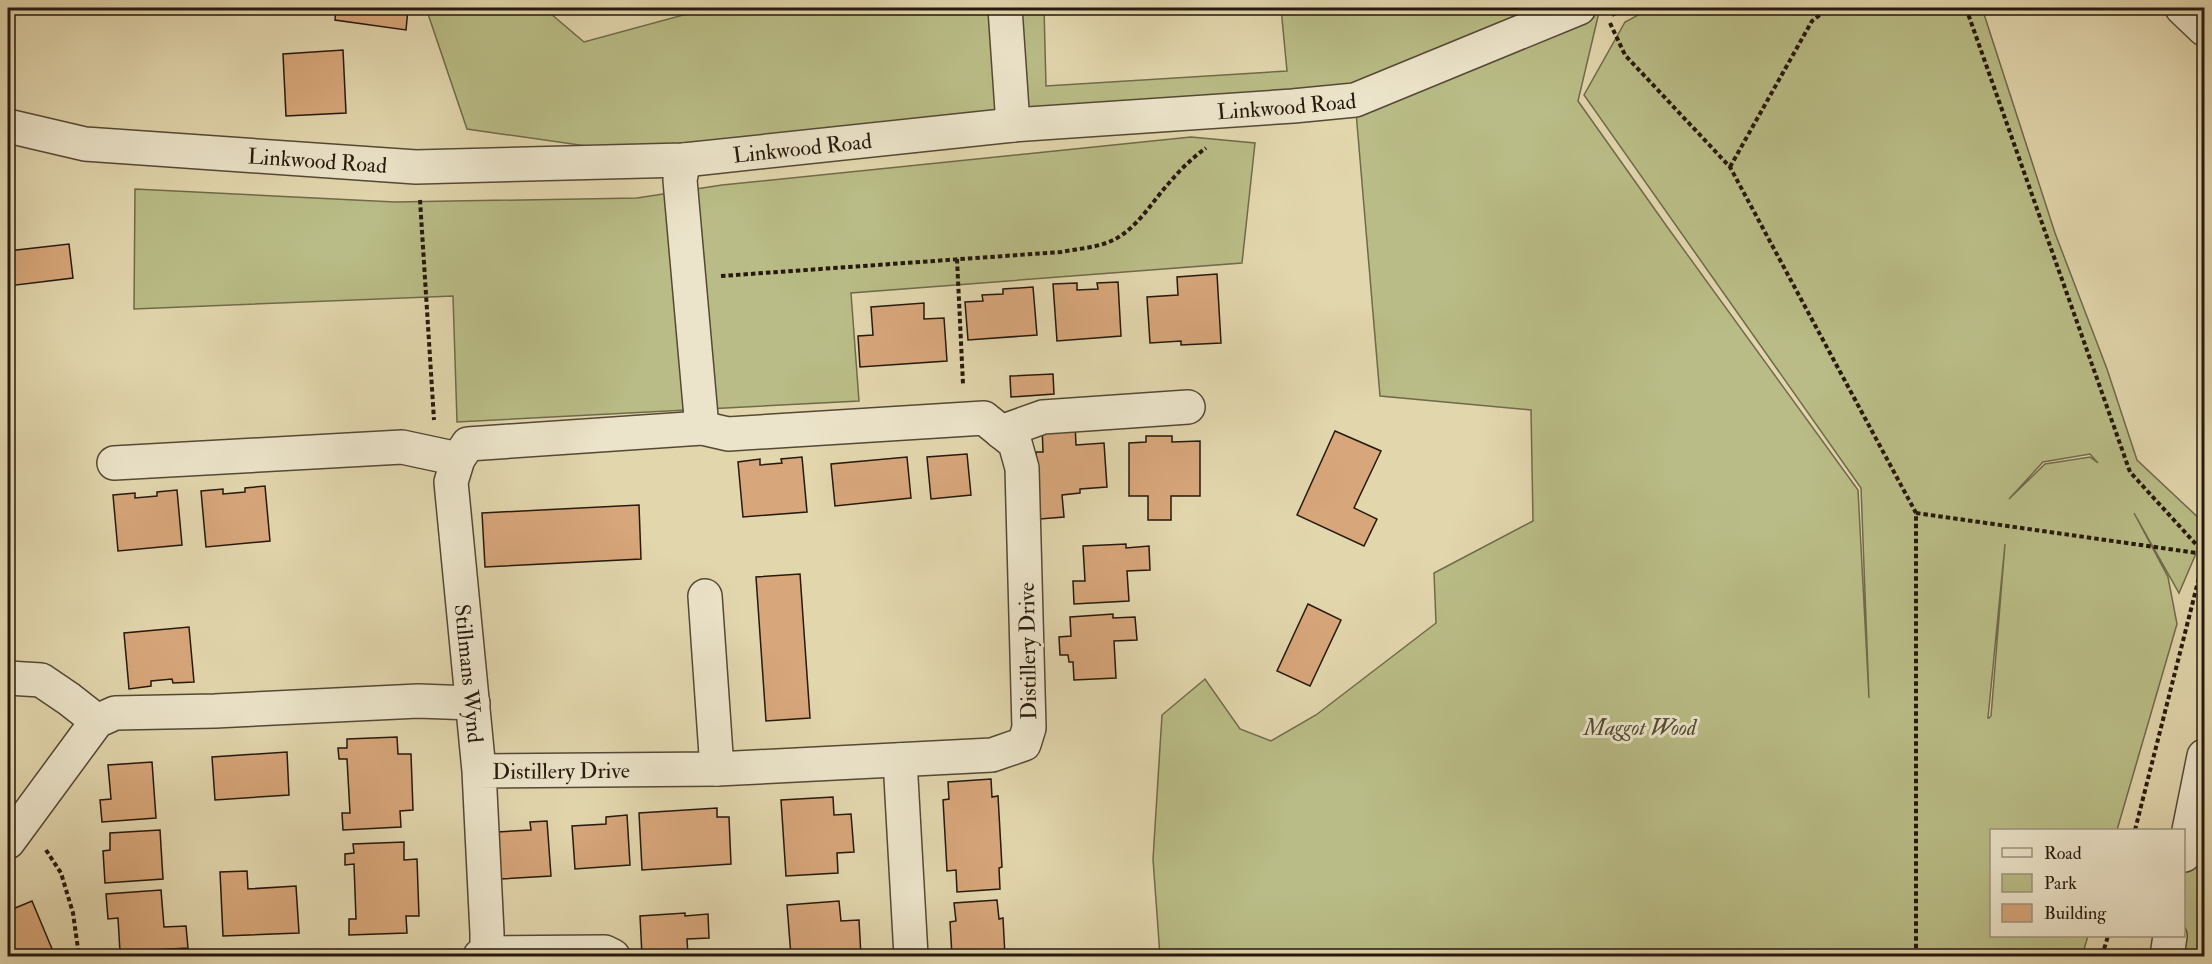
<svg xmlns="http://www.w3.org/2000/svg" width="2212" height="964" viewBox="0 0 2212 964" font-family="'IM FELL Double Pica',serif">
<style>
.green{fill:#b9bc86;stroke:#706a4a;stroke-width:1.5;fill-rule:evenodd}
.building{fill:#d7a67a;stroke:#26190d;stroke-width:1.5}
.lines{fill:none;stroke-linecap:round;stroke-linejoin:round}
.minor-casing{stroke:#554835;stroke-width:36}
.path{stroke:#26190d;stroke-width:4;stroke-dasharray:4.5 3;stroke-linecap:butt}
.minor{stroke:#ece4ca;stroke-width:33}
.labels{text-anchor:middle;stroke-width:6;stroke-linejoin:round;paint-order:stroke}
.street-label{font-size:22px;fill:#26190d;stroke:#ece4ca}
.park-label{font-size:22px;font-style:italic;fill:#524a31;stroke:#ece4ca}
</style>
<rect width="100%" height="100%" fill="#e2d6ad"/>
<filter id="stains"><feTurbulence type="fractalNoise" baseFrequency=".00333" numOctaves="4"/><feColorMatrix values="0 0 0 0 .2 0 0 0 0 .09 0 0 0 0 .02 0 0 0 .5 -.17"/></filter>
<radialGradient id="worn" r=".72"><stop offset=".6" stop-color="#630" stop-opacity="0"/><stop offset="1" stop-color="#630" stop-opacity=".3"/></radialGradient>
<g class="green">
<path d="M426,8h118l40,34 125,-34h335l2,78 241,-15 -6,-63h319l-22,93 90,127 190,262 11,208 -8,-210 -277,-393 41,-73 26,-14h331l73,225 52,136 30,91 67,63v12l-25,58 -45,-80 34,64 9,47 -60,206h-125v106h96l-6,20h-922l-7,-97 9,-144 43,-36 35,50 31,12 45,-26 120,-92 -2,-50 99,-52 -2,-111 -151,-14 -25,-296 -671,60 -217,-31zM2090,454l8,9 -8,-6 -45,7 -36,35 34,-37zM2005,544l-14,172 -2,2h-1z"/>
<polygon points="1191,137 1255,143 1242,263 851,293 859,401 457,422 453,296 134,309 135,189 395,202 637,198 722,185"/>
<polygon points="2204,744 2204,956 2156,956 2184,936 2184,830"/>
</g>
<g class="building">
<polygon points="211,8 237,8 236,11"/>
<polygon points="336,8 408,9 406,30 335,20"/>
<polygon points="343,50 346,113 286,116 283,54"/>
<polygon points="69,244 73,278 8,286 8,251"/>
<polygon points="1217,274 1221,343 1181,345 1181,341 1150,343 1147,297 1178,295 1177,277"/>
<polygon points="1118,282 1121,336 1057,341 1053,284 1077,283 1077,290 1098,289 1097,283"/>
<polygon points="1033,287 1037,335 968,340 965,302 983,301 982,295 1003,294 1003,289"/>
<polygon points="924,303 924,319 944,318 947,361 860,367 858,336 873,335 871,307"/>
<polygon points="1053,374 1054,394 1011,397 1010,376"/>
<polygon points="1075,424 1076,445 1104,443 1107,487 1080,489 1080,493 1062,495 1064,517 1040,519 1036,452 1043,452 1042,426"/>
<polygon points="1335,431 1381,451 1354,508 1377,519 1364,546 1297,515"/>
<polygon points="1146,436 1172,436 1172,442 1200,441 1200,496 1171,496 1171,520 1148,520 1148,496 1129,496 1129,443 1146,442"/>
<polygon points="967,454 971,495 931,499 927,457"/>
<polygon points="802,457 807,512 743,517 738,462 760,459 760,465 782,463 781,459"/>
<polygon points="907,457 911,498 835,506 831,464"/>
<polygon points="265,486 270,541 206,547 201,491 223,489 223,494 245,492 245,488"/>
<polygon points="177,490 182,545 118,551 113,495 135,493 135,498 157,496 157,492"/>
<polygon points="639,505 641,559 485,567 482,513"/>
<polygon points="1126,544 1126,548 1149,546 1150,570 1127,571 1129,601 1074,604 1073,581 1085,581 1083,546"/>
<polygon points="800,574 810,718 766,721 756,577"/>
<polygon points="1308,604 1341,620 1310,686 1277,671"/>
<polygon points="1113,614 1113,618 1135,617 1137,640 1114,641 1116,678 1074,680 1073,662 1069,662 1068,655 1060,655 1059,637 1071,636 1070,617"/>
<polygon points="189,627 194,682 173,683 172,679 151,681 151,686 129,689 124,633"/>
<polygon points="397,737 398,754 411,754 413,810 400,811 401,827 343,830 342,813 350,813 347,759 339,759 338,748 347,748 347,739"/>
<polygon points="287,752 289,795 215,800 212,757"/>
<polygon points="152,762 156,818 102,822 100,800 111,799 108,765"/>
<polygon points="991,779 992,797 998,796 1002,867 999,868 1000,889 957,892 956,870 947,871 943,800 949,799 948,782"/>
<polygon points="833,797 834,815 851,814 854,852 837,853 838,873 786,876 781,800"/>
<polygon points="717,808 717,817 729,817 731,864 642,870 639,813"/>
<polygon points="627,815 630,865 575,869 572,826 606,824 606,817"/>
<polygon points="547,821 551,876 500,879 497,832 531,830 530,822"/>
<polygon points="160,830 163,879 105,883 103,851 110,850 110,833"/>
<polygon points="404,842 404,860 417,859 419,916 406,916 407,933 349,935 349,919 356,919 354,864 345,865 345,854 354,853 353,844"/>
<polygon points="247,871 248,889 296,886 299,933 223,936 220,872"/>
<polygon points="161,890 164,927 186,926 188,948 120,952 118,918 108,919 106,894"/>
<polygon points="997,900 999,919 1003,918 1005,956 952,956 950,922 956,921 954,903"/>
<polygon points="32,901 55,956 8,956 8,920 11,918 8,911"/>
<polygon points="839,901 841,921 859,920 861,956 791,956 787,905"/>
<polygon points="685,913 685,916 708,914 709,938 687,939 688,956 642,956 640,916"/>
</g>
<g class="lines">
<g class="minor-casing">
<g id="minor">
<polyline points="1005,8 1013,125"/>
<polyline points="2182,8 2204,29"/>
<path id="s1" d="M8,126l77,18 331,23 268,-7 329,-35 280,-19 62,-6 224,-92"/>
<polyline points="684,160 680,180 702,428"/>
<polyline points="1001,432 1043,417 1188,407"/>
<polyline points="114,463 402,447 458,459"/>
<polyline points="705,596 717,769"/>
<polyline points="8,678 41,680 69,699 97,721"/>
<polyline points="900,760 911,956"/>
<path id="s2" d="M479,771l238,-2 275,-14 32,-11 5,-16 -7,-260 -7,-25 -31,-25 -256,16 -26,-6 -234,16 -10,15 -7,23 28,289 8,162v20l-7,3"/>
<polyline points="8,842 97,721 115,713 215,711 418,701 473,703"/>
<polyline points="2184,855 2204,756"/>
<polyline points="487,953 605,952 613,956"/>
<polyline points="2167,956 2170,936"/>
</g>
</g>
<g class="path">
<polyline points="1966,8 2130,472 2204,553"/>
<polyline points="1612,15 1624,8"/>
<polyline points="1610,23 1625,55 1730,167 1916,513 1916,956"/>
<polyline points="1730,167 1812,21 1829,8"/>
<polyline points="420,200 434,420"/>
<polyline points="957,259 963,384"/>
<path d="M721,276l340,-24c15,-3 31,-4 45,-9 29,-10 44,-39 63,-60 11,-13 23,-25 37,-35"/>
<polyline points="1916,513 2204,554"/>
<polyline points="2135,830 2204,558"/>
<polyline points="46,850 61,873 73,913 79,956"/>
<polyline points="2102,956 2108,936"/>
</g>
<use href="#minor" class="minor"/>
</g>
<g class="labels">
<g class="street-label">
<text dy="8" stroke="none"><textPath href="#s1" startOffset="1284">Linkwood Road</textPath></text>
<text dy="8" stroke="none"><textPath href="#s1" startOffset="798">Linkwood Road</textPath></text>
<text dy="8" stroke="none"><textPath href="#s1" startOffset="312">Linkwood Road</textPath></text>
<text transform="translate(1027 651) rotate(-91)" y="8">Distillery Drive</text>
<text dy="8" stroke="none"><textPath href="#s2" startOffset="1642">Stillmans Wynd</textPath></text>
<text dy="8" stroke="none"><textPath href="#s2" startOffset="82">Distillery Drive</textPath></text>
</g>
<g class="park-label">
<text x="1640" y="735">Maggot Wood</text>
</g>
</g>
<rect width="2212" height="964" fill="none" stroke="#e2d6ad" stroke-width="30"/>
<rect x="9" y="9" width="2194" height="946" fill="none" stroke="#26190d" stroke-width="3"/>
<rect x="15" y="15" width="2182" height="934" fill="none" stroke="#26190d" stroke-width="1.5"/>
<rect x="1990" y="829" width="195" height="108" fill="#ece4ca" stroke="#9d937e" stroke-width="1.5"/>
<rect x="2002" y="848" width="30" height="9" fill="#ece4ca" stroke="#9d937e" stroke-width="1.5"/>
<text x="2044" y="859" font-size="18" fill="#26190d">Road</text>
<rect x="2002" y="874" width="30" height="18" fill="#b9bc86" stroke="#9d937e" stroke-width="1.5"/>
<text x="2044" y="889" font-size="18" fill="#26190d">Park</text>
<rect x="2002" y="904" width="30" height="18" fill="#d7a67a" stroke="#9d937e" stroke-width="1.5"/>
<text x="2044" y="919" font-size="18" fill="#26190d">Building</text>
<rect width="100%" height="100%" filter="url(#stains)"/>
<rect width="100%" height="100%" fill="url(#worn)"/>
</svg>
